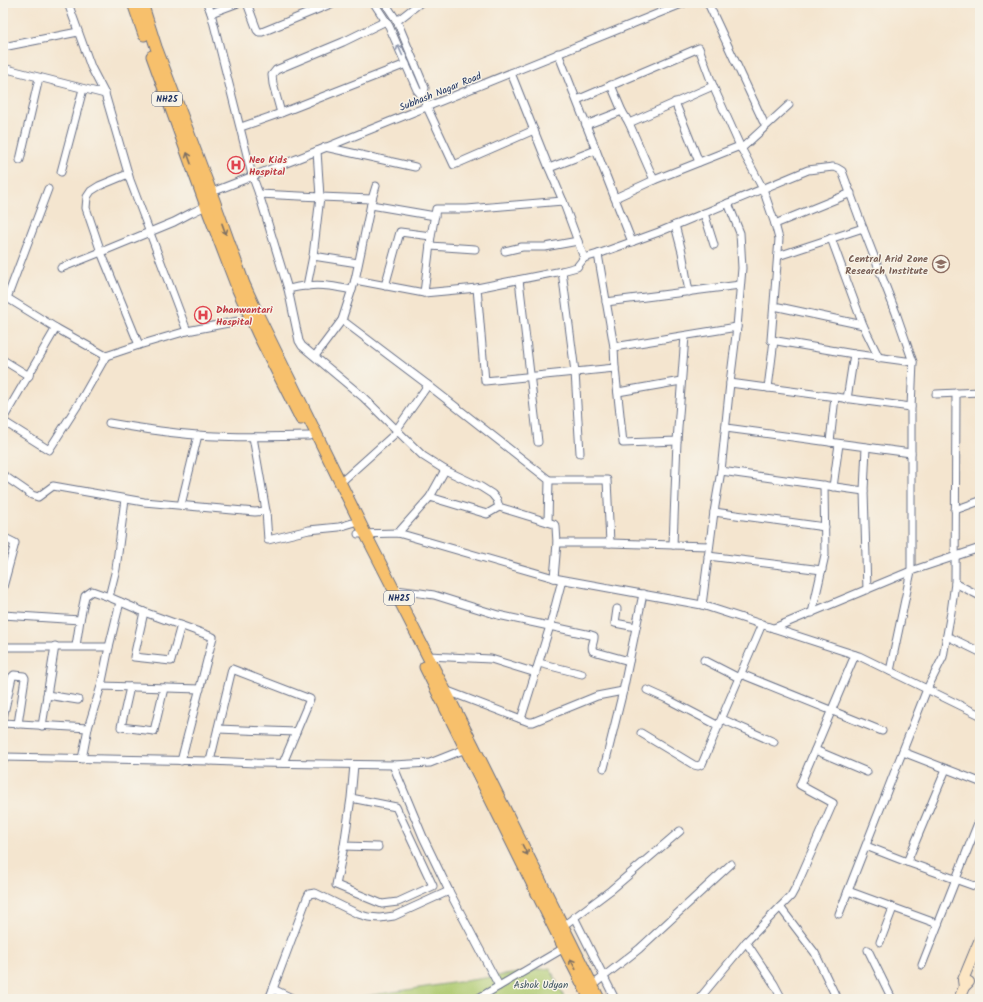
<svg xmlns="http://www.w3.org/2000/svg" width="983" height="1002" viewBox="0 0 983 1002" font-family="Kalam,sans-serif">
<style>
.green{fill:#aeca70;stroke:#647c67}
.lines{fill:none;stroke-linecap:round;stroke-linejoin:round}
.minor-casing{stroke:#676f86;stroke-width:9}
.secondary-casing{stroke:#676f86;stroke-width:12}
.primary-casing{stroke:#676f86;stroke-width:13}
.minor{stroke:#fff;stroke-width:7}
.secondary{stroke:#fce6c4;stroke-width:10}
.primary{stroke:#f7c06c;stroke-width:11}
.oneway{stroke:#8d97ae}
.oneway2{stroke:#7e7064}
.labels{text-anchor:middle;stroke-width:3;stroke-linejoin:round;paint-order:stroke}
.shield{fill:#f7f3e8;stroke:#5d6a87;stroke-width:1}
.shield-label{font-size:9px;font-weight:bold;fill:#1b2f5e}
.street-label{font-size:10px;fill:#1b2f5e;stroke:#f7f3e8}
.health-label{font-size:10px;font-weight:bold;fill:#be3a42;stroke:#f7f3e8;text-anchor:start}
.education-label{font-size:10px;font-weight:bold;fill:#785e54;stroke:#f7f3e8;text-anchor:end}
.park-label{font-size:10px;fill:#405662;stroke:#f7f3e8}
</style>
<rect width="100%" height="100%" fill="#f7f3e8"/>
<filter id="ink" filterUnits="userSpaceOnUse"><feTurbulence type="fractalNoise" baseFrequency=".025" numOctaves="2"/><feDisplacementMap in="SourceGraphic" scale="8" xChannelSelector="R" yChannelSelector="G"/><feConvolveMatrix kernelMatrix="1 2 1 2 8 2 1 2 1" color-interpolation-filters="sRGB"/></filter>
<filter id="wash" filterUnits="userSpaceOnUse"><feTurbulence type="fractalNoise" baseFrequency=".012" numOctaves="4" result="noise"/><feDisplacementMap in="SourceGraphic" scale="16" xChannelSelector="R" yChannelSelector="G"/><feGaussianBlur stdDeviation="0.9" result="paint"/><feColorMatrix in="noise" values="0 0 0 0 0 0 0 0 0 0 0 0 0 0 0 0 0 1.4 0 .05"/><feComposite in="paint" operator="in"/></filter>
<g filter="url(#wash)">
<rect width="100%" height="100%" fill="#f4e5cf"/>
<polygon class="green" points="550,968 565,999 347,999"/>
</g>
<g filter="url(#ink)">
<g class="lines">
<g class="minor-casing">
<g id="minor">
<polyline points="68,3 91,67 105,94 130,180 187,331 254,318"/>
<path d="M207,3l4,10 41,162 7,19 29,95c6,-1 12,-3 19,-3 15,-2 30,1 45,4"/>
<polyline points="247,3 257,30 259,32 262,32 333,3"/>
<polyline points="374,3 389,26 417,90 423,97 427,107 454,165 534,130"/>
<polyline points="385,3 397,21 425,88 423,97"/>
<polyline points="708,3 763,121"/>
<polyline points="211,13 238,3"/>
<polyline points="397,21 420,3"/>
<polyline points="3,47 78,32"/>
<polyline points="558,53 632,242"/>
<polyline points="3,68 105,94"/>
<polyline points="511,73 549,168 563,201 584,258 598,254 614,347 737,327 730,383 721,471 714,512 702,605"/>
<polyline points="611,85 622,111 629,123 654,180"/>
<polyline points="577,100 699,48 713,86 740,146 654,180 615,198"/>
<polyline points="675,102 699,162"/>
<polyline points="281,113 273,84 272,75 276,70 343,42 386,21"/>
<polyline points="629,123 713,86"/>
<polyline points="586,125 622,111"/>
<polyline points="241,127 281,113 406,64"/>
<polyline points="325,147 415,167"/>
<polyline points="741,149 789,105"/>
<polyline points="20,160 39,78"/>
<polyline points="549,168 596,150"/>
<polyline points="61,172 83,89"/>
<polyline points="128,174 99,186 91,191 87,197 86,208 101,252 139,345"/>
<polyline points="207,194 317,151 684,3"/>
<polyline points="259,194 320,197 317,151"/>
<polyline points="563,201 467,209 436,209 431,236 424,293 477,288 562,271 577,267 584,258"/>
<polyline points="728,203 740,233 742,268 737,327"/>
<polyline points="371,205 435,216"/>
<polyline points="704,213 714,245"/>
<polyline points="775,224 851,193"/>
<polyline points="675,225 682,252 689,292"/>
<polyline points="430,246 475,249"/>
<polyline points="505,251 522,247 545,247 578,241"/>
<polyline points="598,254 659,232 808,170 833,167 837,168 842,171 863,228 896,313 913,362 854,354 771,340 779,239 775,224 763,189 740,146"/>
<polyline points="313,256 358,263"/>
<polyline points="778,256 863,228"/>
<polyline points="61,268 101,252 174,222 191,213 206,206"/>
<polyline points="562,271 575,372 580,453"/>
<polyline points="355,280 372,199"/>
<polyline points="519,280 538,442"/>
<polyline points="307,286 313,256 320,197 372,199 376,186"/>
<polyline points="385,286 400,232 431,236"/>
<polyline points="477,288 485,381 615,368 614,347"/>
<polyline points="288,289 299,341 302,346 363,397 423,456 445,470 481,487 492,494 497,500 499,507"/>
<polyline points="4,296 56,328"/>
<polyline points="7,298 48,189"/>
<polyline points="606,302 740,285"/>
<polyline points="774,306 863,325 831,238"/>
<polyline points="342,320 355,280 424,293"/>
<polyline points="863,325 879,358"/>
<polyline points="315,356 342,320 428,385 549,480 548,522"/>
<polyline points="3,360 29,376"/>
<polyline points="913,362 911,407 911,571 980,548"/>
<polyline points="615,368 623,443 677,441 685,336"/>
<polyline points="730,383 911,407"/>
<polyline points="768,388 774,340"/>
<polyline points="618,392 681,381"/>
<polyline points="936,394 980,392"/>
<polyline points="847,399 854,354"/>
<polyline points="3,419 56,328 106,356 139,345 187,331"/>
<polyline points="3,421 49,450 81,400 106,356"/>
<path d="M109,423c29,5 58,10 88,12 37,3 75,2 113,1"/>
<polyline points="726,428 911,453"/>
<polyline points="397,429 428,385"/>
<polyline points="253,437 266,511"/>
<polyline points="830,442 835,397"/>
<polyline points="721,471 864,491 866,447"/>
<polyline points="3,475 32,495 38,497 53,486 144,502 255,512 266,511 268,540 309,530 339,527 359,521"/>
<polyline points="549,480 607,480 610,543"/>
<polyline points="340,483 398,431"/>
<polyline points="833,487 839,444"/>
<polyline points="864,491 867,590"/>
<polyline points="430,497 445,470"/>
<polyline points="125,499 116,569 109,597 144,612 213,637 181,761"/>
<polyline points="181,505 198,435"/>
<polyline points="955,510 980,501"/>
<polyline points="714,512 825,527"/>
<polyline points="398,533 430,497 487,514 499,507 554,524 556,527 557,543 610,543 673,545 709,546"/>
<polyline points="358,534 398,533 554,578 702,605 859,656 980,715"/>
<polyline points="3,537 15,543 3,587"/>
<polyline points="673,545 677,441"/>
<polyline points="708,556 822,570"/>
<polyline points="554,578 557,543"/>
<polyline points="562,580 550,626 521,719 529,722 533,722 597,696 623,691"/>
<polyline points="955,583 980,596"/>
<path d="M395,590l25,3 14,2 64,20 93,20 3,1c1,5 -4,10 -1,15l36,10"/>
<polyline points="617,609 615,623 636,627"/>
<polyline points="144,612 134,657 171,661 181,625"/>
<polyline points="812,613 825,555 824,485"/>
<polyline points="3,615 80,620 76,646"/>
<polyline points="80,620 85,596 92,591 109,597"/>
<polyline points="774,628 911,571"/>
<polyline points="947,636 980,652"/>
<polyline points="3,647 109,647"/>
<polyline points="428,656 491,659 536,673"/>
<polyline points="704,660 739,678"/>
<polyline points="539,663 582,674"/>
<polyline points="890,671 911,571"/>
<polyline points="741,674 882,731"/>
<polyline points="101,686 109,647 120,602"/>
<polyline points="130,687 121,727 154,731 164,688"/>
<polyline points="445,690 521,719"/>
<polyline points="647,690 667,699 719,726"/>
<polyline points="47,695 78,700"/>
<polyline points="3,718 12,677 14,675 24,676 25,678 18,724"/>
<polyline points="722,719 774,742"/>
<polyline points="3,723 88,728"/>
<polyline points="42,726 55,646"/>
<polyline points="218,729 296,732"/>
<polyline points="641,733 694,765 698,766 702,764 762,624"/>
<polyline points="815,750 867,772"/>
<polyline points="903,752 980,782"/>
<polyline points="3,757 210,761 256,763 393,765 430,763 468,748"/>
<polyline points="82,759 88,728 101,686 200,689"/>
<polyline points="210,761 232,669 310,699 283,763"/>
<polyline points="393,765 423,837 449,891 499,986"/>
<polyline points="604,768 623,691 643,594"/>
<polyline points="351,798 396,807 433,886 398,902 382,904 336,885 344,846 351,798 354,765"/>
<polyline points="344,846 378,847"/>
<polyline points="866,846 907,862 980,888"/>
<polyline points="907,862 946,769"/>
<polyline points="780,907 815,953 837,999"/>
<polyline points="839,914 848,891"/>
<polyline points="574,917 615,999"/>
<polyline points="938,924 848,891 927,689 943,657 951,612 955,583 956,393"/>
<polyline points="563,926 611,890 680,831"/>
<polyline points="746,942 774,984 782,999"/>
<polyline points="880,942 893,908"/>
<polyline points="868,950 892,999"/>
<polyline points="922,965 980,818"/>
<polyline points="593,985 639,949 731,864"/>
<polyline points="273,989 307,898 309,894 315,893 358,914 368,917 380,918 394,916 449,891"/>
<polyline points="269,999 273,989 294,999"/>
<polyline points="477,999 564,948"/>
<polyline points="699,999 746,942 791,896 797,885 833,803 800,785 855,655"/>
</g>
</g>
<g class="secondary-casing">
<g id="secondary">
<polyline points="964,987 963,980 980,939"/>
<polyline points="959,999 964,987 969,982"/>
</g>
</g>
<g class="primary-casing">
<g id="primary">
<polyline points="133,3 144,35"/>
<polyline points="142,3 156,47 211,192 244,284 259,317 365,533 473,745 599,999"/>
<polyline points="152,56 206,206 238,290 258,334 301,419"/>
<polyline points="425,667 564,948 590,999"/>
</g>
</g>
<use href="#minor" class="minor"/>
<use href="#secondary" class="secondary"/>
<use href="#primary" class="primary"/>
</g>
<defs><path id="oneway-shaft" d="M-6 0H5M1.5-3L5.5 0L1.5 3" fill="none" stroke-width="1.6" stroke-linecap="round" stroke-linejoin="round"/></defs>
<use class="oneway" href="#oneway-shaft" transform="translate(400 50) rotate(-114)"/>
<g class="oneway2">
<use href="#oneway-shaft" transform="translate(189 158) rotate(-110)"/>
<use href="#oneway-shaft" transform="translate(224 229) rotate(70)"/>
<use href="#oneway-shaft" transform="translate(525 850) rotate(63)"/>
<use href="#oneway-shaft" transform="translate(573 964) rotate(-118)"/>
</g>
</g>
<defs>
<g id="hospital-ring" transform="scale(0.9)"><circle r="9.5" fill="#f7f3e8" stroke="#e0444e" stroke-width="1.5"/><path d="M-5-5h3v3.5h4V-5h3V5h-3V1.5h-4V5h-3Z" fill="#e0444e"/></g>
<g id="university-ring" transform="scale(0.9)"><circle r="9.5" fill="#f7f3e8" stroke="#8d6e63" stroke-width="1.5"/><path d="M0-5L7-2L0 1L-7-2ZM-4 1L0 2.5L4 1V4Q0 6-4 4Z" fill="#8d6e63"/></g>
</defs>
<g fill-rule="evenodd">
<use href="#hospital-ring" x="236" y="165"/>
<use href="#university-ring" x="941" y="264"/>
<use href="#hospital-ring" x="203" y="315"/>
</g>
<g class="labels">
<g class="shield">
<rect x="152" y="92" width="30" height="14" rx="3"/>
<rect x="384" y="591" width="30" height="14" rx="3"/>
</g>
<g class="shield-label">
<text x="167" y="102">NH25</text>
<text x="399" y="601">NH25</text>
</g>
<g class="street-label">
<text transform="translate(440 91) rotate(-22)" y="4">Subhash Nagar Road</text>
</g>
<g class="health-label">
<text x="249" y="163">Neo Kids<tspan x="249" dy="12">Hospital</tspan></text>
<text x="216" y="313">Dhanwantari<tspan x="216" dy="12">Hospital</tspan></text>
</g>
<g class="education-label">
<text x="928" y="262">Central Arid Zone<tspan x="928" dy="12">Research Institute</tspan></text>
</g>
<g class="park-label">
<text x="541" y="988">Ashok Udyan</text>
</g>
</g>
<rect width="983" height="1002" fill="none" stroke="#f7f3e8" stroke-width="16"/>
</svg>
